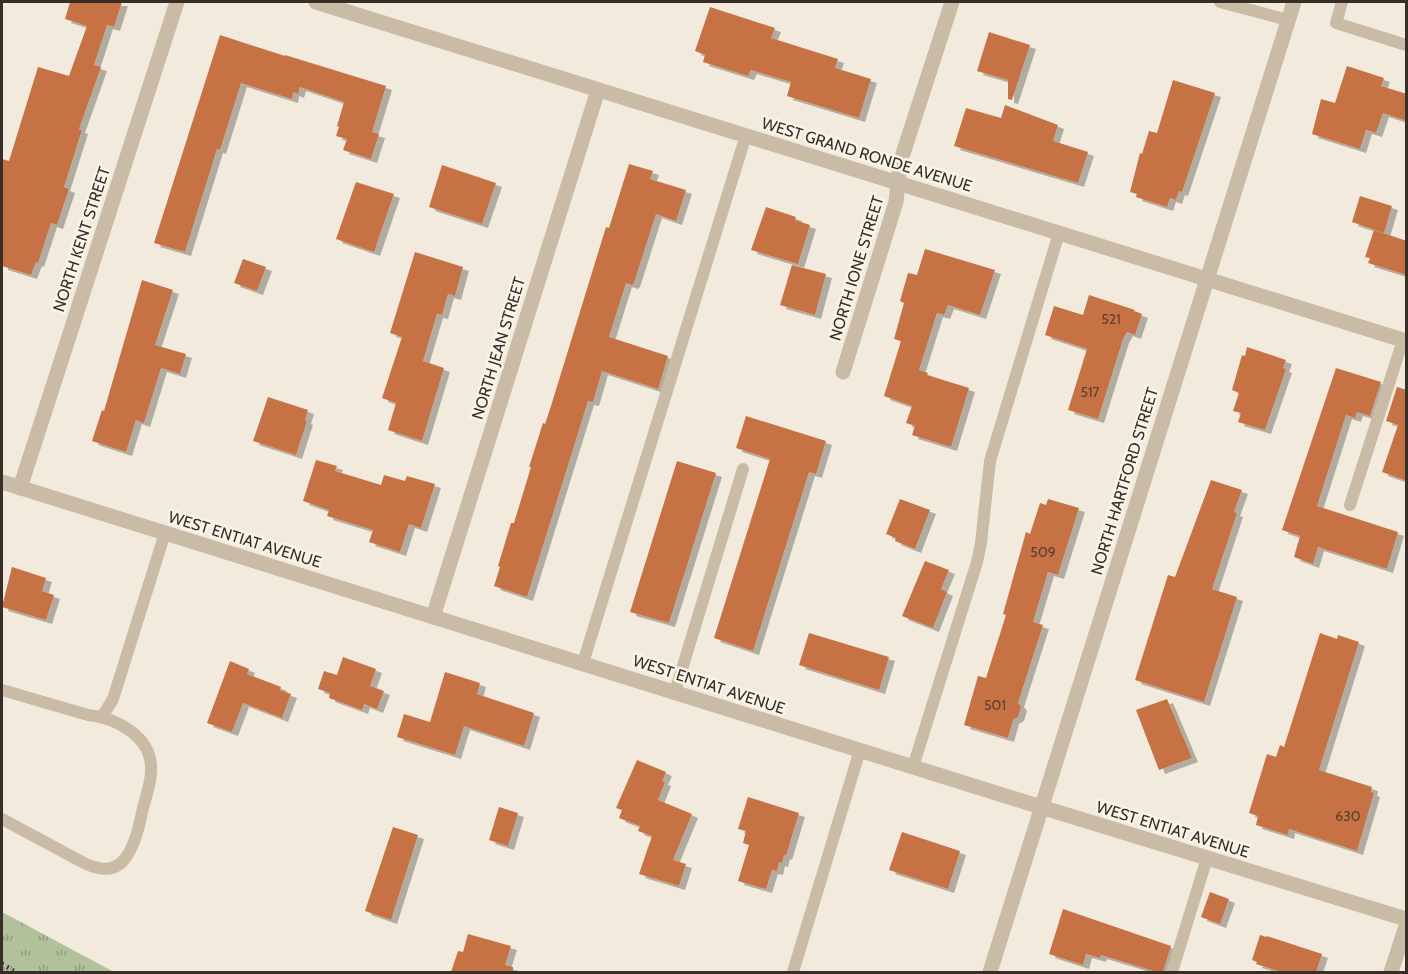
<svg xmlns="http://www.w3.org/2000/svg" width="1408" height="974" viewBox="0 0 1408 974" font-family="Cabin,sans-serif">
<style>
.grass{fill:url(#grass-tufts)}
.building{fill:#c77245;filter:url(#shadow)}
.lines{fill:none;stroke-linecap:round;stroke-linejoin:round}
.service{stroke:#cabba7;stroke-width:12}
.minor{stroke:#cabba7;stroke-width:15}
.rail{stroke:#372e28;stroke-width:4.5;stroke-dasharray:1.5 4.5;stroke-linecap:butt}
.labels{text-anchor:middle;stroke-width:5;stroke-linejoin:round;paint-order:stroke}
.number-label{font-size:14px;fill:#5b3f2f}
.street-label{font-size:16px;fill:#372e28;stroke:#faf3e8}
</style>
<defs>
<pattern id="grass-tufts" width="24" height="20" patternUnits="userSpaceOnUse" patternTransform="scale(1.5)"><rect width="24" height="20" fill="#b1c19b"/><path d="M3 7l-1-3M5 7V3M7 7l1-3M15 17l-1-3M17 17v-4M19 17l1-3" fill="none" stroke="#919d7e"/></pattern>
<filter id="shadow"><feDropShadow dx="6" dy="4" stdDeviation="0" flood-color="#0004"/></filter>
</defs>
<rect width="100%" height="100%" fill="#f2eadc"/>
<polygon class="grass" points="2,912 114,972 2,972"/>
<g class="building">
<polygon points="70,2 122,2 114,27 107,25 94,65 101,67 79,129 82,130 64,187 69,189 57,225 51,223 38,263 36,262 31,275 2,266 2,159 9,161 38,67 69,76 87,26 65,19"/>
<polygon points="710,7 775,28 771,38 838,59 835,68 871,79 859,118 787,96 791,82 751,70 748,76 703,62 705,55 695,51"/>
<polygon points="989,32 1030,45 1012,100 1008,99 1008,80 977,71"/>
<polygon points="220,35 285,56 285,55 386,86 372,132 379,134 371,159 343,150 347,139 336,136 339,127 337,126 344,102 300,87 298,94 293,92 292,99 241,83 220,150 217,149 185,252 154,243"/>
<polygon points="1347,66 1384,78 1381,86 1407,94 1407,121 1383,113 1376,133 1366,130 1360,149 1312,134 1321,99 1335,103"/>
<polygon points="1173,80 1215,93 1182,192 1179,191 1176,200 1170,198 1167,207 1136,197 1137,194 1130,192 1140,153 1142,154 1149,131 1157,133"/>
<polygon points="1005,105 1058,125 1053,141 1088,152 1078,183 954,146 966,108 1001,118"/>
<polygon points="629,164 653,171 650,179 686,190 676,221 656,214 634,283 632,285 626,283 609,337 668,356 658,389 602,371 593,402 588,401 527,597 494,586 500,567 498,566 511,523 514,523 531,467 529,467 543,423 545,424 551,406 606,227 609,228"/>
<polygon points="442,165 496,183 482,224 429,207"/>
<polygon points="356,182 394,194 374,252 336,239"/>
<polygon points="1360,196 1392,206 1384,233 1352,222"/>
<polygon points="766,207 796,217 795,220 810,225 798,264 751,250"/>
<polygon points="1374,230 1407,241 1407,275 1368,263 1370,258 1365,257"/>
<polygon points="925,249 995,270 980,315 948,305 944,315 937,313 919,370 928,373 927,375 969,388 951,447 912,435 915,426 906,423 912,406 884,396 901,341 894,339 904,303 900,301 908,273 917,275"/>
<polygon points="415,252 463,267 455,296 448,294 442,315 437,314 423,361 444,368 422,441 388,430 396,403 382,398 402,337 390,333"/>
<polygon points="243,259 266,267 257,291 234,283"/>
<polygon points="792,265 826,274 815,315 780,305"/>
<polygon points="142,280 173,290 155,345 186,354 180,374 161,368 144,423 136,420 126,452 92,441 102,410 104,411"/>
<polygon points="1089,295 1135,310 1134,311 1142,314 1135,335 1127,332 1123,339 1098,419 1068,410 1087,349 1045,335 1054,306 1083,315"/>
<polygon points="1247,347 1286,360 1283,368 1286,369 1265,430 1238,422 1241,413 1233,411 1239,393 1232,390 1242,355 1245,356"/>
<polygon points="1336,368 1381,382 1370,416 1357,412 1355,418 1346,415 1317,506 1398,532 1387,569 1318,547 1313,564 1294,557 1300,536 1282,530"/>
<polygon points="1397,387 1407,390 1407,481 1382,472 1398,425 1386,421"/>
<polygon points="268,397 308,410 305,420 307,421 296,455 253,441"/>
<polygon points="746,416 826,441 816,474 809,472 753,651 714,638 770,459 736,448"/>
<polygon points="316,460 337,466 335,471 381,485 384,475 405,481 407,476 435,484 421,528 409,524 400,552 369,542 373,530 327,516 329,510 303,501"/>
<polygon points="677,461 716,473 669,623 630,612"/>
<polygon points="1211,480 1242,490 1234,512 1237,513 1212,589 1237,597 1204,702 1135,680 1168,575 1175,577"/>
<polygon points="900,499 930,510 915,549 895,541 896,538 886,534"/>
<polygon points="1048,499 1079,508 1058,575 1048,572 1033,622 1043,625 1018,703 1021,707 1018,717 1013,720 1008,738 964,725 978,676 986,678 1006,615 1003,614 1026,532 1030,534 1040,503 1046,505"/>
<polygon points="925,561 949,570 941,589 947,592 933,628 902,616"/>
<polygon points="12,567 46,578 42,591 54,595 46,620 2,607"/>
<polygon points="809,633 889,657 879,690 799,665"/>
<polygon points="1320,633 1337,639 1338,635 1359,642 1319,770 1372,787 1371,792 1374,793 1357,851 1289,829 1288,835 1256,825 1258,816 1249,813 1267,754 1276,757 1280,745 1284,747"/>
<polygon points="343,657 376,669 370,686 384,691 377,709 364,704 362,710 329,698 330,693 318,689 324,671 337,675"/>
<polygon points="230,661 249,669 247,674 281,687 280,690 291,694 282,718 243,703 232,732 207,723"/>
<polygon points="445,672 480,683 477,694 534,713 524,746 464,726 455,755 397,737 404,714 430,722"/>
<polygon points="1167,699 1192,758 1159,770 1136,710"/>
<polygon points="637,760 666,772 662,781 665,782 658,800 692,814 673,860 686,864 679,886 639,874 652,836 638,831 640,826 619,818 622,810 616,808"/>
<polygon points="748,797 799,813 786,856 784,855 782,863 779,862 777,871 772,870 766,889 738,881 749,845 743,843 746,831 738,829"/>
<polygon points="499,807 518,813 508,846 489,840"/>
<polygon points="393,827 418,835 391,920 365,911"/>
<polygon points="902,832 960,851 948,889 889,870"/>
<polygon points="1210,892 1229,899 1220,924 1201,917"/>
<polygon points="1063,909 1171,946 1163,972 1157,972 1101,955 1100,958 1086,954 1083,965 1049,954"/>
<polygon points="468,934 511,946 505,965 513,967 513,972 451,972 458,951 463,952"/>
<polygon points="1260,935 1266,937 1267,936 1322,954 1316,972 1282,972 1256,964 1257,962 1252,960"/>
</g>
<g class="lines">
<g class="service">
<polyline points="1220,2 1288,20"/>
<polyline points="1342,2 1336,23 1406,45"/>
<polyline points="1350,505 1403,340"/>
<polyline points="583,663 746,135"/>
<path d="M2,690l86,25c29,3 65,22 63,56 0,13 -6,28 -9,41 -3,16 -9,40 -21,51 -11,9 -23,6 -35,1l-84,-45"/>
<polyline points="675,692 743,469"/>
<polyline points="102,717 113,699 165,533"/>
<polyline points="913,767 977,562 981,543 990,461 1059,233"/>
<polyline points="793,972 860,750"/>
<polyline points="1172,972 1207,858"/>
</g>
<g class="minor">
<polyline points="316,2 1406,341"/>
<polyline points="843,372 896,202 900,163 952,2"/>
<polyline points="2,482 1041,807 1406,919"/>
<polyline points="20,488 177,2"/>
<polyline points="433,617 598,90"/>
<polyline points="990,972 1294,2"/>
<polyline points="1391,972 1406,926"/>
</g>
<polyline class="rail" points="2,964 16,972"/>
</g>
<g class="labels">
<g class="number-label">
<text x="1111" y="324">521</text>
<text x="1090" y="397">517</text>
<text x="1043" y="557">509</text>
<text x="995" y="710">501</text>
<text x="1348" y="821">630</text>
</g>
<g class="street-label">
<text transform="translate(867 154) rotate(17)" y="6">WEST GRAND RONDE AVENUE</text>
<text transform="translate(81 239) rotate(-72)" y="6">NORTH KENT STREET</text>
<text transform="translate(856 268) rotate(-73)" y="6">NORTH IONE STREET</text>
<text transform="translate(498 348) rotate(-73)" y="6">NORTH JEAN STREET</text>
<text transform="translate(1124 481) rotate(-73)" y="6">NORTH HARTFORD STREET</text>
<text transform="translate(245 539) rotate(17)" y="6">WEST ENTIAT AVENUE</text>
<text transform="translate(709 684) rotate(18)" y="6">WEST ENTIAT AVENUE</text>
<text transform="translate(1173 829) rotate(17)" y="6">WEST ENTIAT AVENUE</text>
</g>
</g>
<rect width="1408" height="974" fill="none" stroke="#372e28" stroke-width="6"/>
</svg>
